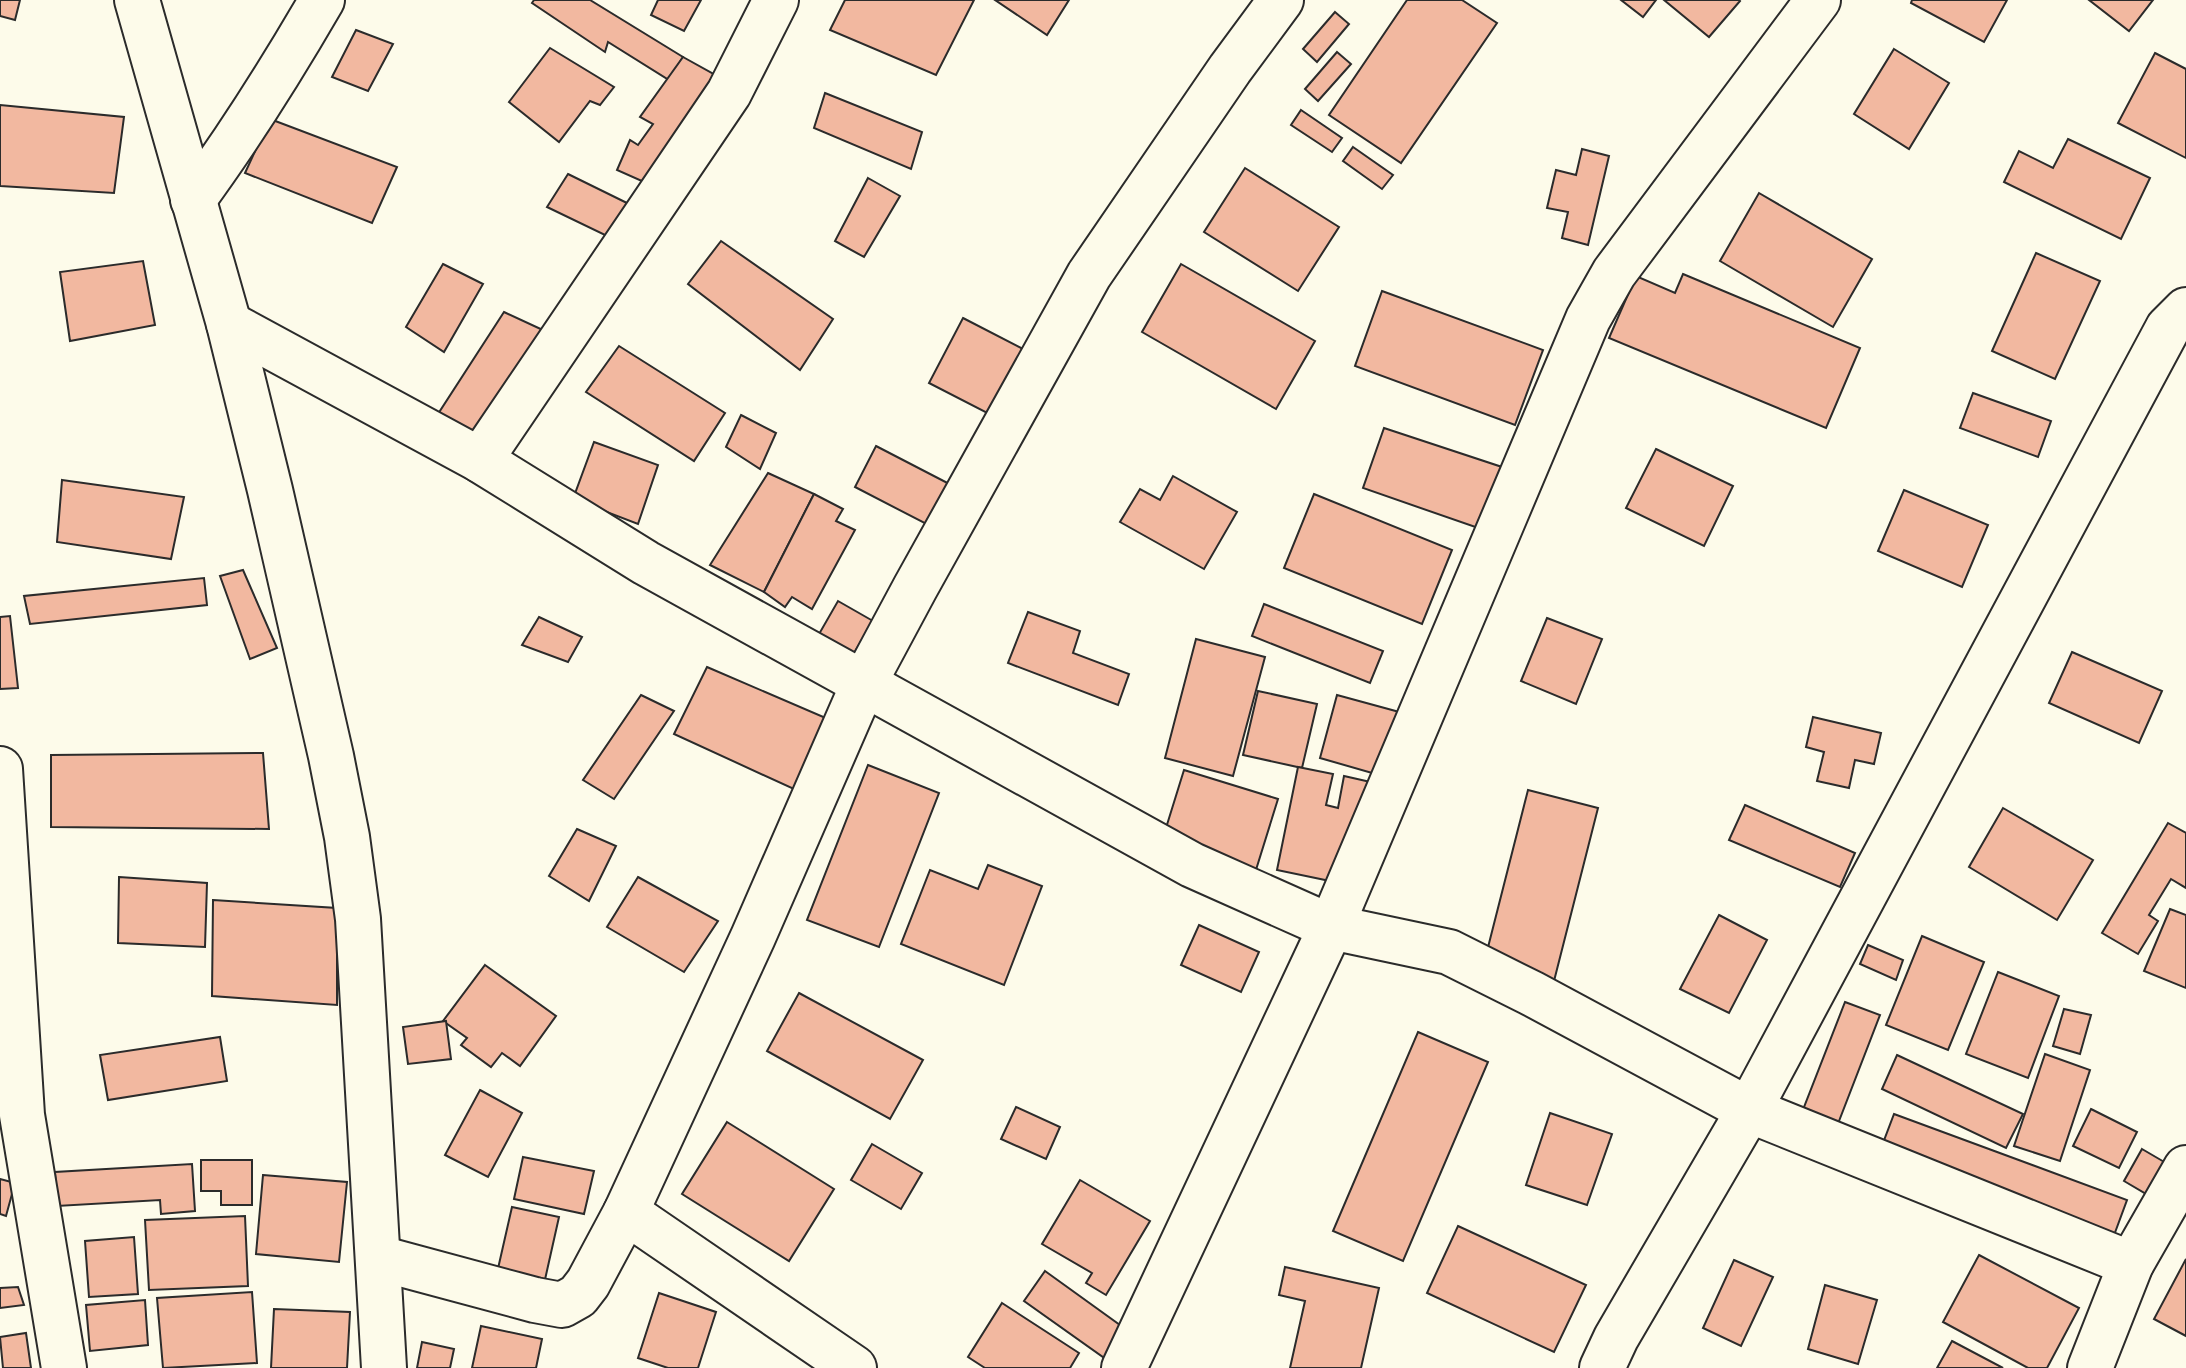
<svg xmlns="http://www.w3.org/2000/svg" width="2186" height="1368" viewBox="0 0 2186 1368" font-family="Overpass,sans-serif">
<style>
.building{fill:#f2b8a0;stroke:#2b2b2b;stroke-width:2}
.lines{fill:none;stroke-linecap:round;stroke-linejoin:round}
.minor-casing{stroke:#2b2b2b;stroke-width:48}
.minor{stroke:#fdfbea;stroke-width:44}
</style>
<rect width="100%" height="100%" fill="#fdfbea"/>
<g class="building">
<polygon points="0,0 20,0 15,20 0,16"/>
<polygon points="534,0 590,0 683,57 669,80 608,42 605,52 532,3"/>
<polygon points="658,0 701,0 684,31 651,15"/>
<polygon points="845,0 974,0 936,75 830,30"/>
<polygon points="995,0 1069,0 1047,35"/>
<polygon points="1407,0 1462,0 1497,23 1401,163 1329,115"/>
<polygon points="1621,0 1656,0 1643,17"/>
<polygon points="1664,0 1739,0 1740,1 1709,37"/>
<polygon points="1912,0 2007,0 1984,42 1911,3"/>
<polygon points="2089,0 2153,0 2129,31"/>
<polygon points="1335,12 1349,24 1317,62 1303,49"/>
<polygon points="356,30 393,44 368,91 332,77"/>
<polygon points="550,48 614,87 600,105 590,101 559,142 509,102"/>
<polygon points="1894,49 1949,83 1909,149 1854,114"/>
<polygon points="1337,52 1351,64 1318,101 1305,89"/>
<polygon points="2155,53 2186,69 2186,158 2118,123"/>
<polygon points="683,57 717,76 653,186 617,170 630,140 638,145 653,124 640,117"/>
<polygon points="825,93 922,132 911,169 814,128"/>
<polygon points="0,105 124,117 114,193 0,186"/>
<polygon points="1301,110 1342,138 1332,152 1291,125"/>
<polygon points="270,119 397,167 372,223 245,173"/>
<polygon points="2068,139 2150,178 2121,239 2004,182 2019,151 2053,168"/>
<polygon points="1353,147 1393,175 1382,189 1343,161"/>
<polygon points="1582,149 1609,156 1588,245 1562,238 1568,212 1547,208 1556,170 1576,175"/>
<polygon points="1245,168 1339,227 1298,291 1204,232"/>
<polygon points="568,174 627,203 607,236 547,207"/>
<polygon points="868,178 900,196 864,257 835,241"/>
<polygon points="1759,193 1872,259 1833,327 1720,261"/>
<polygon points="721,241 833,319 800,370 688,284"/>
<polygon points="2036,253 2100,281 2055,379 1992,351"/>
<polygon points="143,261 155,325 70,341 60,272"/>
<polygon points="443,264 483,284 444,352 406,327"/>
<polygon points="1181,264 1315,341 1276,409 1142,332"/>
<polygon points="1683,274 1860,348 1826,428 1609,338 1636,276 1675,293"/>
<polygon points="1382,291 1543,350 1515,425 1355,366"/>
<polygon points="504,312 545,331 479,438 438,414"/>
<polygon points="963,318 1029,352 995,417 929,383"/>
<polygon points="619,346 725,413 694,461 586,392"/>
<polygon points="1973,393 2051,421 2038,457 1960,428"/>
<polygon points="741,415 776,433 760,469 726,447"/>
<polygon points="1384,428 1505,468 1484,530 1363,488"/>
<polygon points="594,442 658,465 638,524 573,499"/>
<polygon points="876,446 961,490 940,531 855,487"/>
<polygon points="1656,449 1733,486 1704,546 1626,508"/>
<polygon points="768,473 814,494 764,592 710,565"/>
<polygon points="1173,476 1237,512 1204,569 1120,522 1140,489 1160,500"/>
<polygon points="62,480 184,497 171,559 57,542"/>
<polygon points="1904,490 1988,525 1962,587 1878,551"/>
<polygon points="814,494 843,509 836,521 855,530 812,609 792,597 785,607 764,592"/>
<polygon points="1314,494 1452,550 1422,624 1284,568"/>
<polygon points="243,570 277,648 250,659 220,576"/>
<polygon points="204,578 207,605 30,624 24,596"/>
<polygon points="838,601 873,621 850,660 815,641"/>
<polygon points="1264,604 1383,651 1370,683 1252,636"/>
<polygon points="1028,612 1080,631 1073,653 1129,674 1118,705 1008,663"/>
<polygon points="10,616 18,688 0,689 0,617"/>
<polygon points="539,617 582,637 568,662 522,645"/>
<polygon points="1547,618 1602,639 1576,704 1521,681"/>
<polygon points="1196,639 1265,657 1233,776 1165,758"/>
<polygon points="2072,652 2162,691 2139,743 2049,703"/>
<polygon points="707,667 842,725 807,795 674,734"/>
<polygon points="1258,691 1317,704 1302,768 1243,755"/>
<polygon points="641,695 674,711 614,799 583,780"/>
<polygon points="1337,695 1403,713 1386,777 1320,758"/>
<polygon points="1813,717 1881,733 1874,764 1855,760 1849,788 1817,781 1824,752 1806,747"/>
<polygon points="263,753 269,829 51,827 51,755"/>
<polygon points="868,765 939,793 879,947 807,920"/>
<polygon points="1298,767 1333,774 1326,805 1338,808 1344,776 1375,783 1354,886 1277,870"/>
<polygon points="1184,770 1278,799 1255,873 1161,844"/>
<polygon points="1528,790 1598,808 1554,981 1484,963"/>
<polygon points="1745,805 1855,853 1840,887 1729,840"/>
<polygon points="2003,808 2093,860 2057,920 1969,867"/>
<polygon points="2168,823 2186,833 2186,888 2171,879 2149,915 2158,921 2138,954 2102,933"/>
<polygon points="577,829 616,846 589,901 549,876"/>
<polygon points="988,865 1042,886 1004,985 901,944 930,870 978,889"/>
<polygon points="119,877 207,883 205,947 118,943"/>
<polygon points="638,877 718,921 684,972 607,927"/>
<polygon points="213,900 337,908 337,1005 212,996"/>
<polygon points="2170,909 2186,915 2186,988 2144,971"/>
<polygon points="1719,915 1767,940 1729,1013 1680,989"/>
<polygon points="1199,925 1259,952 1241,992 1181,965"/>
<polygon points="1922,936 1984,962 1948,1050 1886,1025"/>
<polygon points="1868,945 1903,960 1896,980 1860,964"/>
<polygon points="485,965 556,1016 520,1066 502,1053 491,1067 461,1045 467,1038 443,1021"/>
<polygon points="1998,972 2059,996 2028,1078 1966,1054"/>
<polygon points="799,993 923,1060 890,1119 767,1051"/>
<polygon points="1845,1002 1880,1015 1834,1134 1799,1120"/>
<polygon points="2064,1009 2091,1015 2080,1054 2053,1046"/>
<polygon points="446,1021 451,1059 408,1064 403,1027"/>
<polygon points="1418,1032 1488,1062 1403,1261 1333,1231"/>
<polygon points="220,1037 227,1081 108,1100 100,1055"/>
<polygon points="2045,1054 2090,1070 2060,1161 2014,1146"/>
<polygon points="1897,1055 2023,1114 2006,1148 1882,1089"/>
<polygon points="480,1090 522,1113 488,1177 445,1155"/>
<polygon points="1016,1107 1060,1127 1046,1159 1001,1139"/>
<polygon points="2091,1109 2137,1132 2119,1168 2073,1146"/>
<polygon points="1550,1113 1612,1134 1587,1205 1526,1185"/>
<polygon points="1894,1114 2127,1200 2113,1238 1880,1151"/>
<polygon points="727,1122 834,1189 789,1261 682,1194"/>
<polygon points="872,1144 922,1173 901,1209 851,1180"/>
<polygon points="2142,1149 2166,1163 2148,1195 2124,1181"/>
<polygon points="523,1157 594,1171 584,1214 514,1199"/>
<polygon points="201,1160 252,1160 252,1205 221,1205 221,1191 201,1191"/>
<polygon points="192,1164 195,1211 161,1214 160,1200 57,1206 55,1172"/>
<polygon points="263,1175 347,1182 339,1262 256,1254"/>
<polygon points="0,1179 15,1183 6,1216 0,1214"/>
<polygon points="1080,1180 1150,1221 1106,1295 1086,1283 1092,1273 1042,1244"/>
<polygon points="512,1207 559,1217 544,1284 497,1273"/>
<polygon points="245,1216 248,1286 149,1290 145,1220"/>
<polygon points="1458,1226 1586,1285 1554,1352 1427,1293"/>
<polygon points="134,1237 138,1294 89,1297 85,1241"/>
<polygon points="1979,1255 2079,1308 2047,1368 2028,1368 1943,1322"/>
<polygon points="2186,1259 2186,1336 2154,1319"/>
<polygon points="1734,1260 1773,1277 1741,1346 1703,1328"/>
<polygon points="1285,1267 1379,1288 1361,1368 1290,1368 1305,1301 1279,1295"/>
<polygon points="1045,1271 1131,1333 1110,1362 1024,1301"/>
<polygon points="1825,1285 1877,1300 1858,1364 1808,1349"/>
<polygon points="18,1287 24,1305 0,1308 0,1288"/>
<polygon points="252,1292 257,1363 163,1368 157,1298"/>
<polygon points="659,1293 716,1312 698,1368 668,1368 638,1358"/>
<polygon points="145,1300 148,1345 90,1351 86,1305"/>
<polygon points="1002,1303 1079,1353 1070,1368 985,1368 968,1357"/>
<polygon points="274,1309 350,1312 347,1368 271,1368"/>
<polygon points="481,1326 542,1339 536,1368 472,1368"/>
<polygon points="26,1333 31,1368 3,1368 0,1337"/>
<polygon points="1952,1341 2003,1368 1937,1368"/>
<polygon points="422,1342 454,1349 450,1368 417,1368"/>
</g>
<g class="lines">
<g class="minor-casing">
<g id="minor">
<polyline points="137,0 229,324 270,490 331,756 347,837 358,919 384,1368"/>
<path d="M193,200c47,-64 89,-131 129,-200"/>
<polyline points="229,324 480,460 646,563 1192,865 1331,927 1449,952 1531,993 1749,1110 2131,1264"/>
<polyline points="480,460 729,93 776,0"/>
<polyline points="0,769 22,1115 64,1368"/>
<polyline points="626,1212 854,1368"/>
<polyline points="379,1258 535,1300 562,1305 578,1296 588,1283 626,1212 753,937 863,685 915,588 1089,275 1230,69 1281,0"/>
<polyline points="1124,1368 1331,927 1588,319 1614,273 1818,0"/>
<polyline points="1602,1368 1616,1338 1749,1110 2168,328 2186,310"/>
<polyline points="2090,1368 2131,1264 2186,1168"/>
</g>
</g>
<use href="#minor" class="minor"/>
</g>
</svg>
